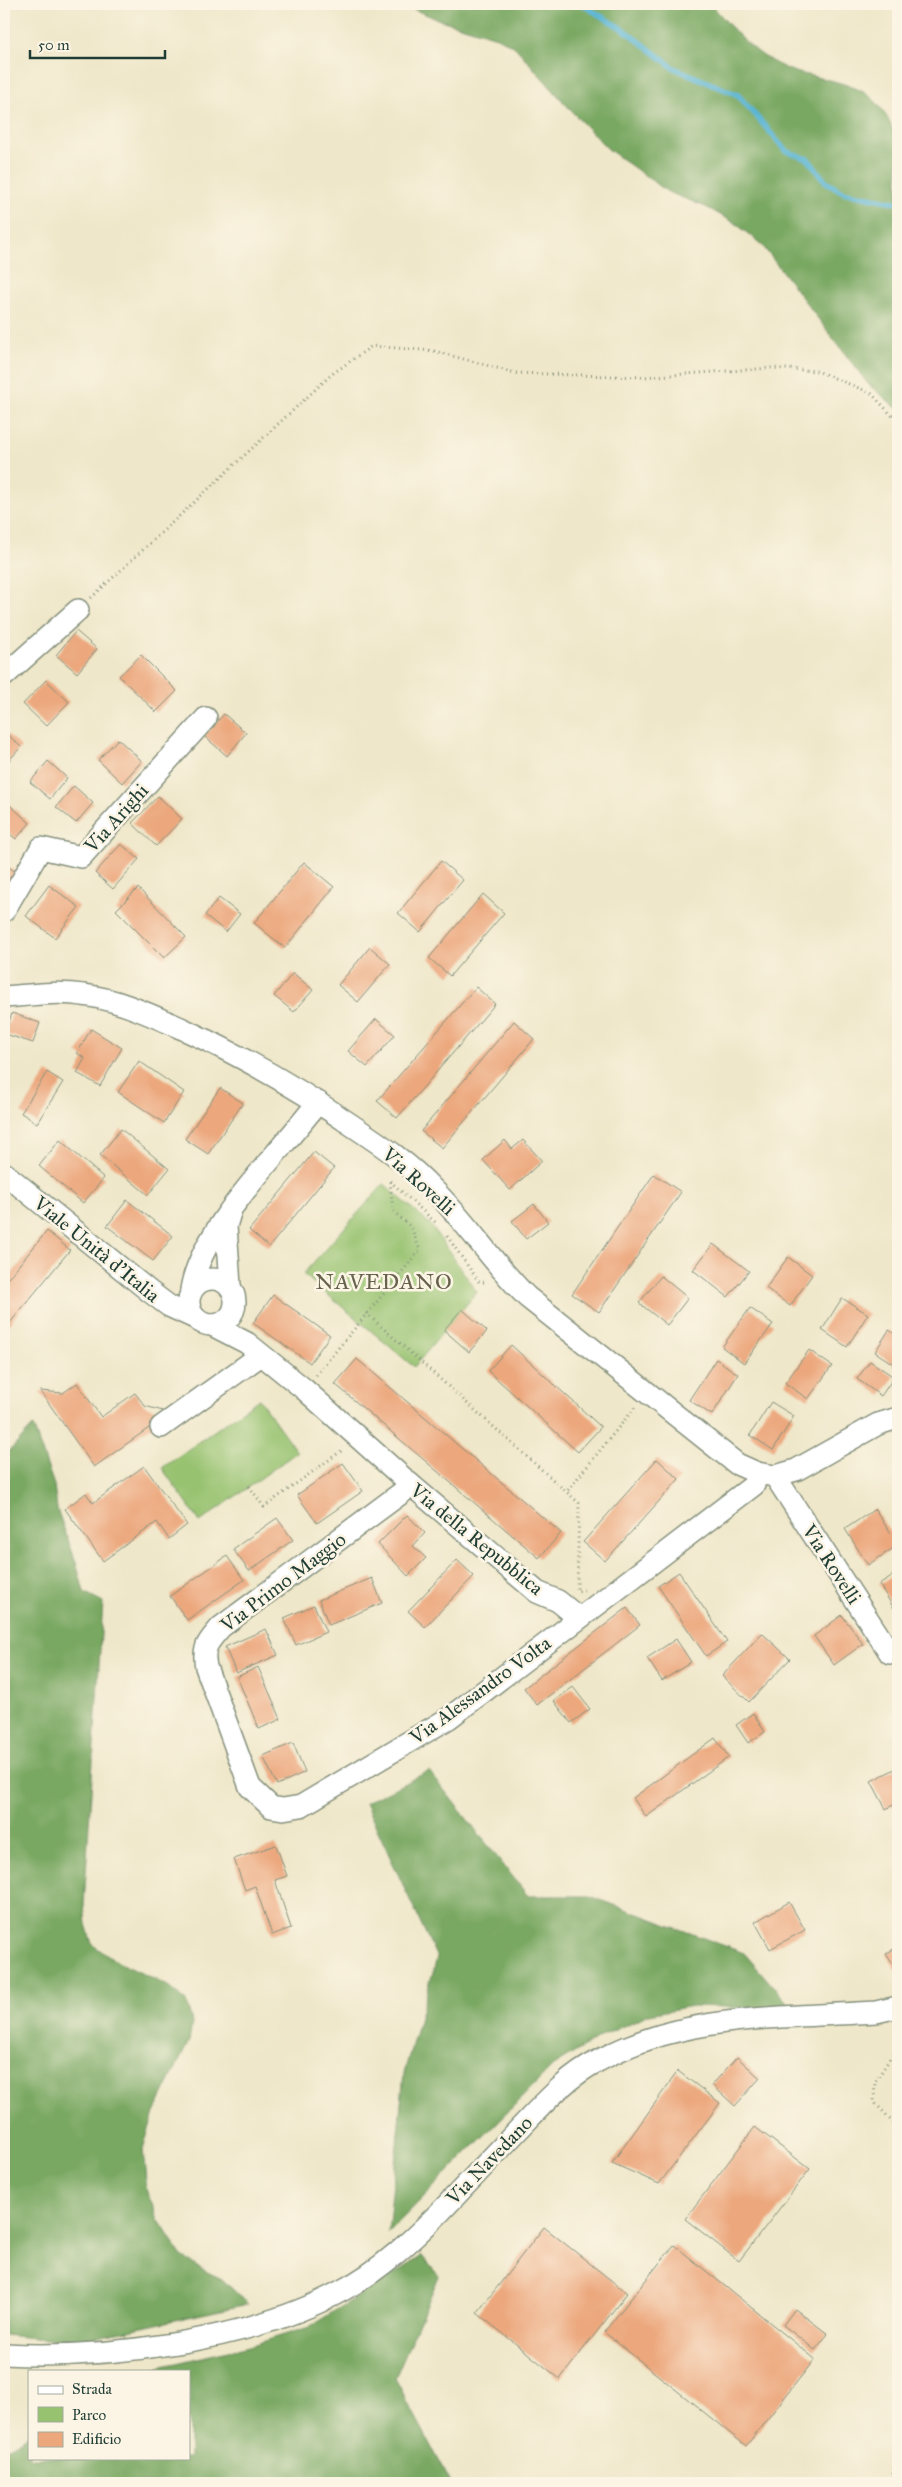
<svg xmlns="http://www.w3.org/2000/svg" width="902" height="2487" viewBox="0 0 902 2487" font-family="'IM FELL Great Primer',serif">
<style>
.green{fill:#97c26f;stroke:#5b8052}
.forest{fill:#79a862;stroke:#4c724b}
.lines{fill:none;stroke-linecap:round;stroke-linejoin:round}
.stream{stroke:#56b4d4;stroke-width:5.5}
.building{fill:#eca77d}
.minor-casing{stroke:#87927e;stroke-width:24}
.path{stroke:#87927e;stroke-width:3;stroke-dasharray:1 4;stroke-linecap:butt}
.minor{stroke:#fff;stroke-width:21}
.labels{text-anchor:middle;stroke-width:5;stroke-linejoin:round;paint-order:stroke}
.street-label{font-size:20px;fill:#1f3d34;stroke:#fcf5e5}
.quarter-label{font-size:22px;letter-spacing:1px;fill:#67624e;stroke:#fcf5e5}
</style>
<rect width="100%" height="100%" fill="#fcf5e5"/>
<filter id="ink" filterUnits="userSpaceOnUse"><feTurbulence type="fractalNoise" baseFrequency=".02" numOctaves="2"/><feDisplacementMap in="SourceGraphic" scale="10" xChannelSelector="R" yChannelSelector="G"/><feConvolveMatrix kernelMatrix="1 2 1 2 8 2 1 2 1" color-interpolation-filters="sRGB"/></filter>
<filter id="wash" filterUnits="userSpaceOnUse"><feTurbulence type="fractalNoise" baseFrequency=".0096" numOctaves="4" result="noise"/><feDisplacementMap in="SourceGraphic" scale="20" xChannelSelector="R" yChannelSelector="G"/><feGaussianBlur stdDeviation="1.12" result="paint"/><feColorMatrix in="noise" values="0 0 0 0 0 0 0 0 0 0 0 0 0 0 0 0 0 1.4 0 .05"/><feComposite in="paint" operator="in"/></filter>
<g filter="url(#wash)">
<rect width="100%" height="100%" fill="#efe7c9"/>
<g class="green">
<polygon points="384,1184 430,1224 477,1292 414,1367 303,1274"/>
<polygon points="259,1399 297,1452 200,1522 162,1468"/>
</g>
<g class="forest">
<path d="M400,4h311c23,27 45,53 79,66 9,4 20,5 30,8 47,10 64,20 78,68v263l-30,-25 -106,-139 -27,-22 -29,-16 -38,-15 -60,-43 -32,-33 -61,-69 -18,-10 -57,-17z"/>
<polygon points="33,1426 54,1485 57,1509 76,1562 84,1592 103,1602 84,1905 86,1924 92,1944 112,1959 168,1986 187,2002 192,2023 189,2041 154,2113 143,2149 147,2192 158,2219 181,2255 197,2267 222,2279 248,2304 129,2330 68,2341 4,2335 4,1457"/>
<polygon points="429,1771 528,1896 590,1896 744,1953 793,2009 692,2006 649,2014 600,2037 553,2066 388,2233 404,2073 437,1958 365,1803"/>
<polygon points="422,2256 439,2276 395,2378 451,2483 4,2483 4,2451 29,2435 29,2458 189,2458 189,2371 142,2371 249,2346 309,2327"/>
</g>
<g class="lines">
<polyline class="stream" points="581,4 626,31 674,68 738,95 786,151 808,159 826,182 843,192 898,203"/>
</g>
<g id="blocks">
<g class="building">
<polygon points="76,631 97,649 77,673 56,655"/>
<polygon points="141,655 177,691 156,712 119,676"/>
<polygon points="46,680 69,702 46,726 23,704"/>
<polygon points="224,714 246,733 227,756 204,736"/>
<polygon points="4,731 21,747 4,766"/>
<polygon points="118,739 142,761 122,783 98,760"/>
<polygon points="48,761 67,778 50,799 30,782"/>
<polygon points="74,786 93,803 76,823 56,807"/>
<polygon points="158,796 182,819 156,846 132,823"/>
<polygon points="4,800 30,823 16,839 4,829"/>
<polygon points="121,844 139,859 113,889 95,873"/>
<polygon points="441,861 463,880 420,932 398,913"/>
<polygon points="304,862 334,887 285,948 254,923"/>
<polygon points="4,863 19,875 4,895"/>
<polygon points="49,885 79,907 55,938 26,916"/>
<polygon points="138,888 186,937 164,958 116,910"/>
<polygon points="483,894 504,913 450,976 429,958"/>
<polygon points="219,898 240,914 226,932 205,915"/>
<polygon points="370,947 390,964 358,1002 338,985"/>
<polygon points="293,973 313,990 294,1012 274,996"/>
<polygon points="476,987 495,1004 397,1118 377,1101"/>
<polygon points="12,1013 40,1023 33,1043 5,1034"/>
<polygon points="376,1019 395,1035 367,1067 348,1051"/>
<polygon points="514,1021 534,1039 442,1148 421,1131"/>
<polygon points="91,1029 122,1048 100,1086 77,1073 85,1058 77,1053"/>
<polygon points="139,1061 184,1092 164,1123 118,1092"/>
<polygon points="47,1072 63,1082 37,1123 21,1113"/>
<polygon points="220,1088 243,1103 208,1154 185,1139"/>
<polygon points="121,1129 169,1169 148,1195 100,1155"/>
<polygon points="60,1140 104,1178 83,1203 39,1166"/>
<polygon points="505,1140 512,1149 523,1140 542,1161 510,1190 483,1160"/>
<polygon points="314,1152 334,1168 269,1247 249,1230"/>
<polygon points="654,1174 681,1192 599,1312 572,1294"/>
<polygon points="127,1200 173,1236 153,1261 107,1226"/>
<polygon points="534,1204 548,1222 526,1239 512,1221"/>
<polygon points="47,1231 70,1250 4,1330 4,1283"/>
<polygon points="713,1244 749,1271 728,1297 693,1270"/>
<polygon points="788,1257 812,1275 790,1306 766,1288"/>
<polygon points="661,1276 688,1298 667,1325 639,1303"/>
<polygon points="273,1295 330,1335 310,1363 253,1323"/>
<polygon points="842,1298 868,1314 847,1347 822,1330"/>
<polygon points="750,1308 773,1324 744,1363 722,1347"/>
<polygon points="462,1309 487,1331 469,1352 444,1330"/>
<polygon points="889,1330 898,1336 898,1367 875,1352"/>
<polygon points="511,1345 601,1427 578,1452 488,1371"/>
<polygon points="809,1350 832,1366 808,1399 785,1383"/>
<polygon points="357,1359 561,1533 539,1558 335,1384"/>
<polygon points="716,1359 738,1374 712,1415 689,1400"/>
<polygon points="870,1361 894,1377 881,1396 857,1379"/>
<polygon points="77,1383 101,1417 135,1393 145,1406 170,1413 94,1467 40,1391 63,1393"/>
<polygon points="771,1402 794,1416 773,1450 750,1435"/>
<polygon points="657,1459 679,1479 605,1561 583,1542"/>
<polygon points="343,1463 363,1491 317,1523 297,1495"/>
<polygon points="144,1466 187,1525 169,1539 157,1522 103,1561 65,1509 86,1493 93,1503"/>
<polygon points="875,1509 898,1545 868,1565 845,1529"/>
<polygon points="407,1515 425,1533 413,1546 426,1558 408,1576 378,1544"/>
<polygon points="277,1518 293,1540 249,1571 233,1549"/>
<polygon points="227,1556 244,1580 187,1620 170,1596"/>
<polygon points="457,1560 474,1576 425,1627 408,1611"/>
<polygon points="679,1572 727,1642 706,1656 658,1586"/>
<polygon points="898,1572 898,1615 879,1584"/>
<polygon points="372,1578 382,1603 329,1625 319,1600"/>
<polygon points="314,1605 326,1632 296,1645 284,1618"/>
<polygon points="627,1608 640,1625 537,1705 524,1688"/>
<polygon points="842,1615 863,1644 834,1665 814,1636"/>
<polygon points="266,1629 278,1655 236,1673 225,1647"/>
<polygon points="762,1633 790,1659 749,1702 722,1676"/>
<polygon points="676,1639 691,1662 662,1681 647,1658"/>
<polygon points="258,1667 281,1719 259,1729 237,1677"/>
<polygon points="573,1687 590,1709 571,1723 554,1701"/>
<polygon points="753,1713 765,1732 748,1743 736,1725"/>
<polygon points="715,1738 729,1757 646,1817 633,1798"/>
<polygon points="293,1743 305,1772 277,1785 263,1756"/>
<polygon points="897,1768 898,1770 898,1815 893,1805 886,1809 871,1781"/>
<polygon points="276,1845 287,1876 275,1880 291,1928 272,1935 255,1886 245,1890 234,1859"/>
<polygon points="789,1902 805,1930 770,1949 755,1922"/>
<polygon points="898,1946 898,1972 886,1954"/>
<polygon points="737,2057 760,2078 735,2106 712,2085"/>
<polygon points="678,2071 720,2103 659,2184 612,2163"/>
<polygon points="755,2127 810,2169 739,2261 685,2219"/>
<polygon points="544,2227 627,2293 560,2379 477,2313"/>
<polygon points="674,2245 815,2359 746,2446 604,2332"/>
<polygon points="795,2309 828,2334 815,2350 783,2325"/>
</g>
</g>
</g>
<g filter="url(#ink)">
<use href="#blocks" fill-opacity="0" stroke="#87927e" stroke-width="1"/>
<g class="lines">
<g class="minor-casing">
<g id="minor">
<polyline points="4,676 78,610"/>
<polyline points="4,911 41,848 81,857 206,718"/>
<path d="M4,997c26,-2 53,-6 79,-2 35,4 68,20 100,34 61,28 118,61 173,99 27,18 55,37 77,61 34,34 60,74 94,108l210,167 20,9 18,3 21,-6 82,-46 20,-6"/>
<polyline points="4,1173 149,1291 169,1306 195,1318"/>
<circle cx="212" cy="1302" r="23"/>
<polyline points="230,1286 226,1226 230,1213"/>
<path d="M191,1290c9,-61 89,-137 127,-188"/>
<polyline points="212,1325 247,1343 304,1389 410,1484 537,1592 558,1601 579,1618"/>
<polyline points="161,1427 261,1355"/>
<polyline points="775,1476 890,1653"/>
<path d="M410,1484l-6,7 -183,136c-13,15 -19,20 -15,40l44,120 21,20 12,2 18,-3 148,-88 305,-233 3,-12"/>
<path d="M4,2354c104,5 247,-13 339,-64 38,-20 69,-50 99,-80 26,-27 52,-55 78,-82 24,-25 47,-51 78,-67 84,-47 184,-43 278,-49l22,-5"/>
</g>
</g>
<g class="path">
<polyline points="91,598 332,374 372,346 434,351 515,373 642,377 771,368 817,371 871,393 898,422"/>
<polyline points="390,1181 435,1222"/>
<polyline points="447,1236 479,1282 487,1282"/>
<polyline points="366,1313 579,1503 577,1591 584,1590"/>
<polyline points="316,1375 420,1250 411,1227 393,1211 390,1181"/>
<polyline points="249,1486 264,1507 344,1449"/>
<polyline points="568,1490 636,1406"/>
<polyline points="898,2046 875,2082 874,2102 898,2127"/>
<polyline points="891,2483 898,2446"/>
</g>
<use href="#minor" class="minor"/>
</g>
</g>
<g class="labels">
<g class="street-label">
<text transform="translate(116 818) rotate(-48)" y="7">Via Arighi</text>
<text transform="translate(419 1181) rotate(42)" y="7">Via Rovelli</text>
<text transform="translate(97 1249) rotate(39)" y="7">Viale Unità d'Italia</text>
<text transform="translate(477 1539) rotate(39)" y="7">Via della Repubblica</text>
<text transform="translate(832 1564) rotate(57)" y="7">Via Rovelli</text>
<text transform="translate(283 1582) rotate(-37)" y="7">Via Primo Maggio</text>
<text transform="translate(480 1690) rotate(-36)" y="7">Via Alessandro Volta</text>
<text transform="translate(489 2160) rotate(-46)" y="7">Via Navedano</text>
</g>
<g class="quarter-label">
<text x="384" y="1289">NAVEDANO</text>
</g>
</g>
<rect width="902" height="2487" fill="none" stroke="#fcf5e5" stroke-width="20"/>
<rect x="28" y="2370" width="162" height="90" fill="#fcf5e5" stroke="#a4ab9e"/>
<rect x="38" y="2386" width="25" height="8" fill="#ffffff" stroke="#a4ab9e"/>
<text x="72" y="2394" font-size="15" fill="#1f3d34">Strada</text>
<rect x="38" y="2407" width="25" height="15" fill="#97c26f" stroke="#a4ab9e"/>
<text x="72" y="2420" font-size="15" fill="#1f3d34">Parco</text>
<rect x="38" y="2432" width="25" height="15" fill="#eca77d" stroke="#a4ab9e"/>
<text x="72" y="2444" font-size="15" fill="#1f3d34">Edificio</text>
<path d="M30 50v8h135v-8" fill="none" stroke="#1f3d34" stroke-width="2.5"/>
<text x="38" y="50" font-size="15" fill="#1f3d34" stroke="#fcf5e5" stroke-width="4" paint-order="stroke">50 m</text>
</svg>
